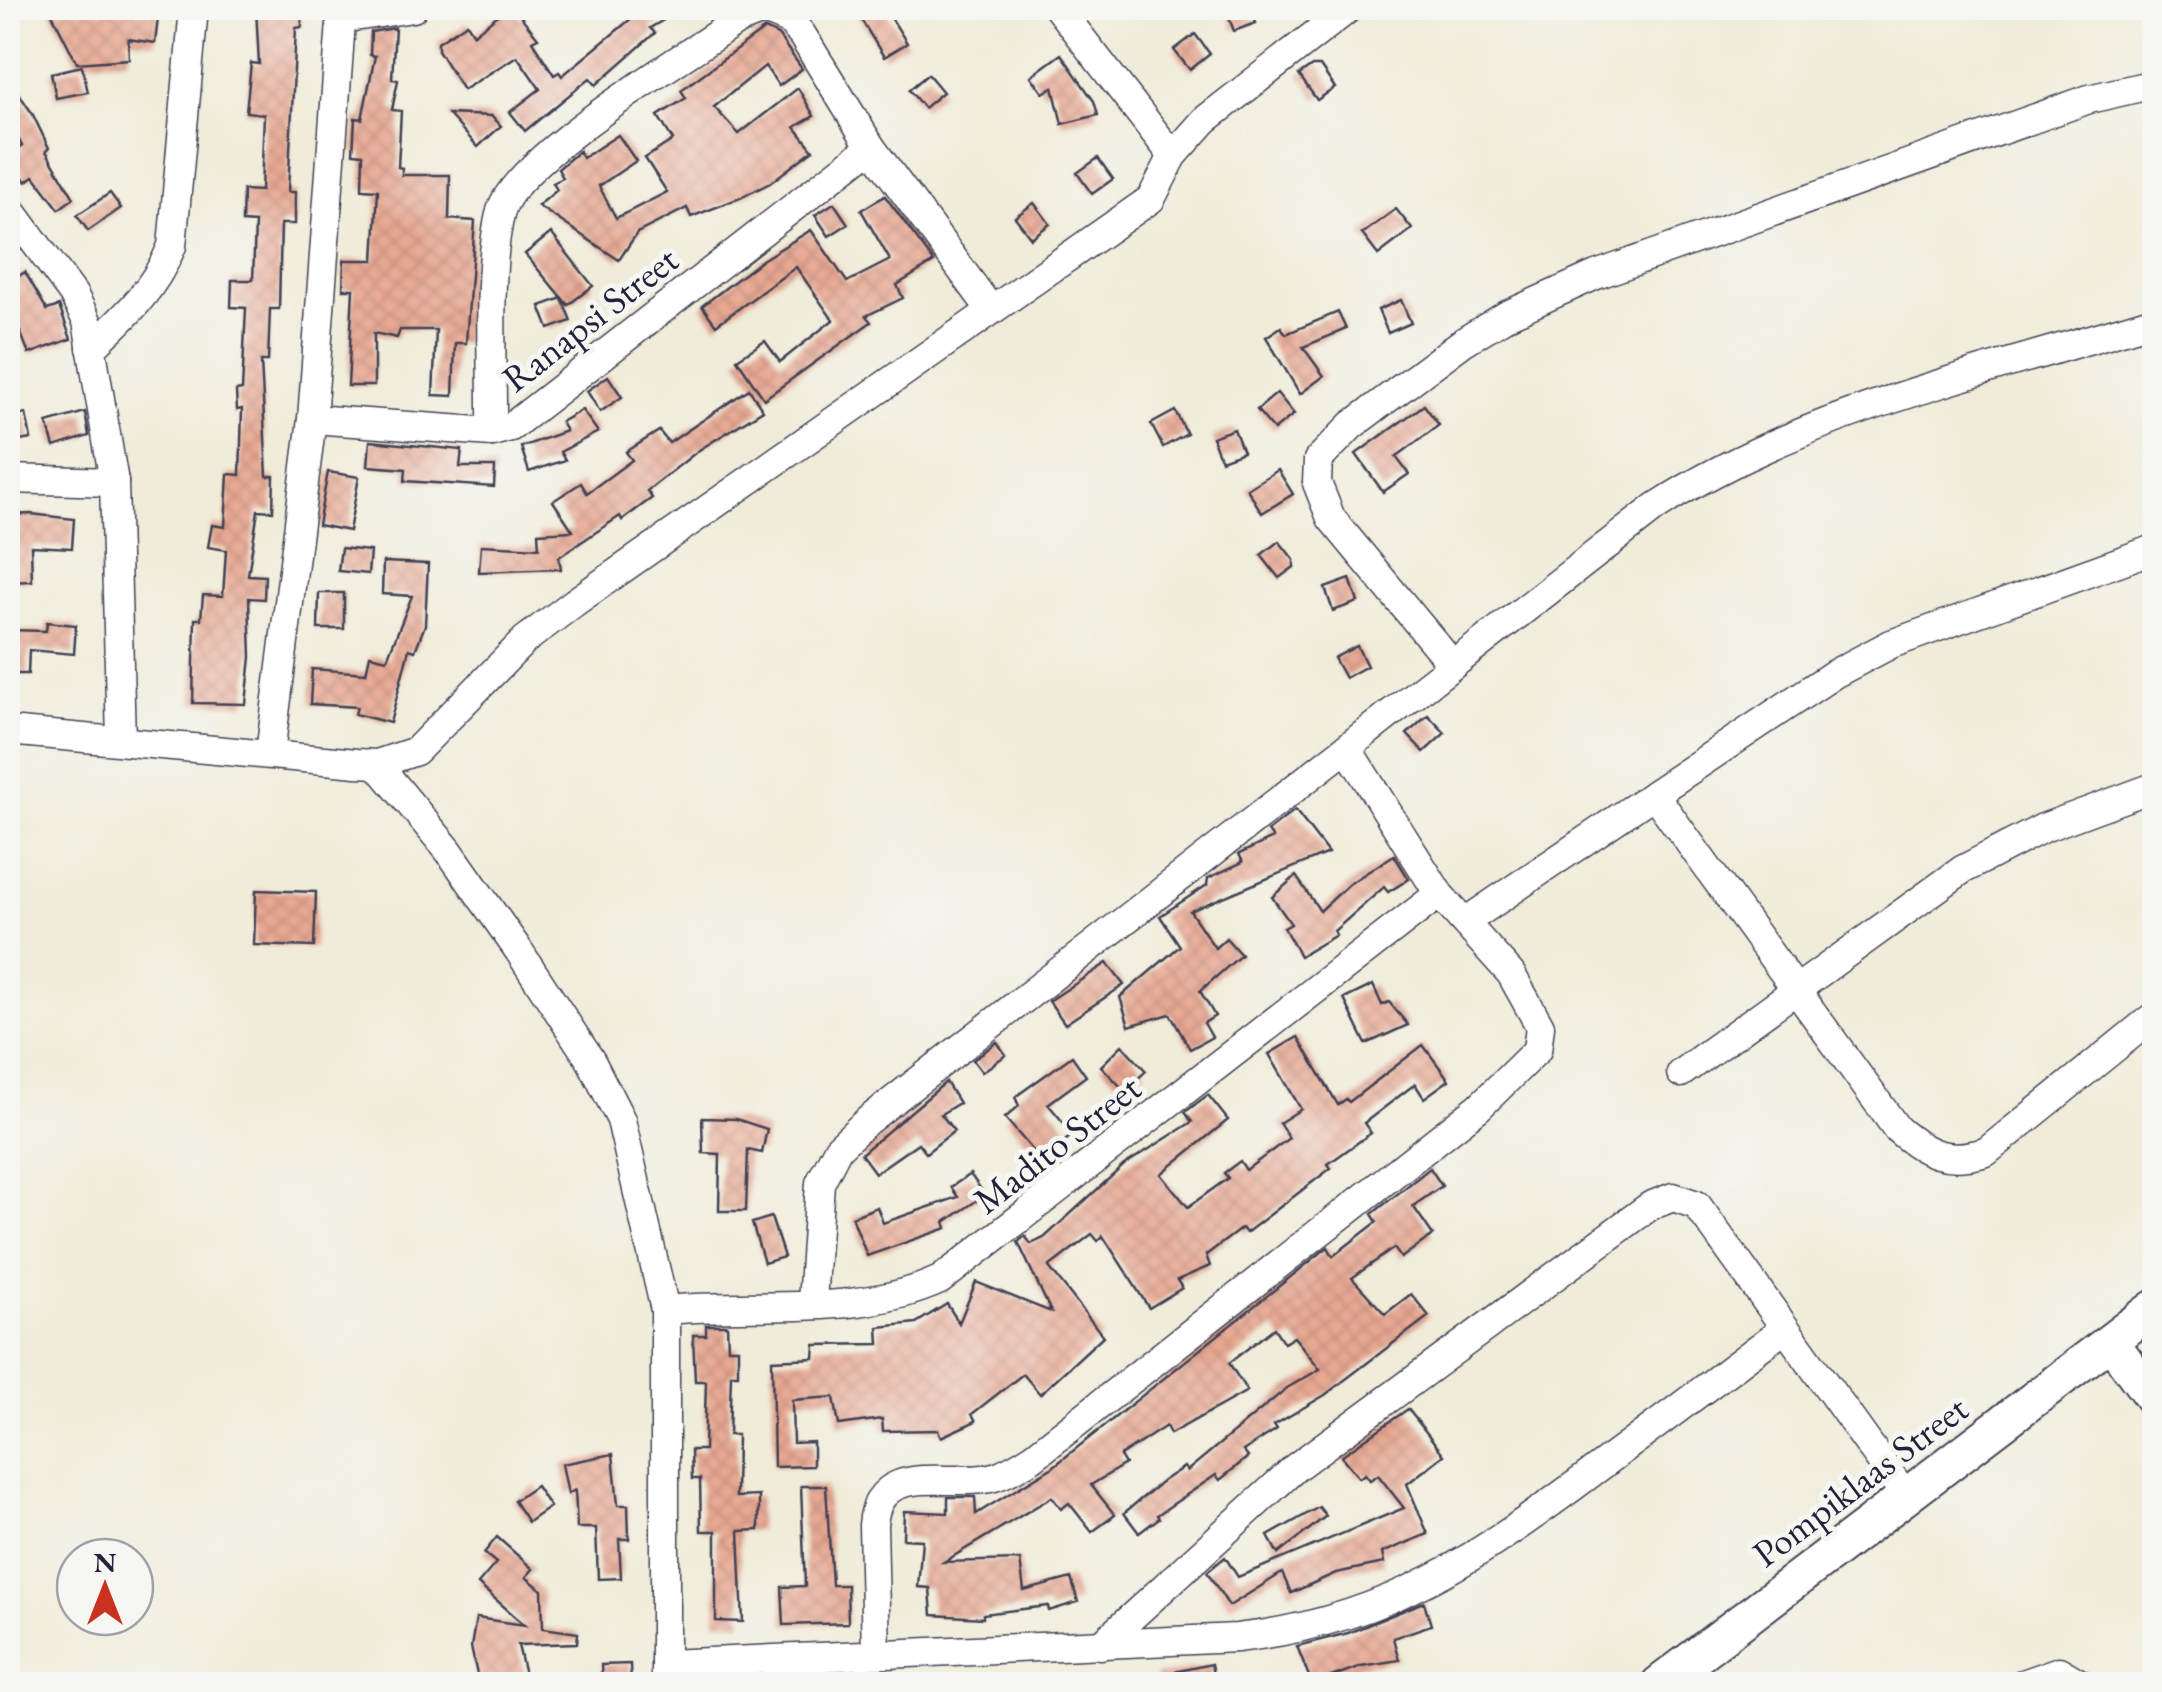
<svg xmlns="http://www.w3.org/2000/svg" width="2162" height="1692" viewBox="0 0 2162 1692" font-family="'EB Garamond',serif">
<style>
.building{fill:url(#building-cross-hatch)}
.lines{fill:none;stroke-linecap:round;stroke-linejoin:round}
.minor-casing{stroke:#414053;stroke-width:31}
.tertiary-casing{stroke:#414053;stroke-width:39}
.minor{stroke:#fff;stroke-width:28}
.tertiary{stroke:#fff;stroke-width:35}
.labels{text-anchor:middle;stroke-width:10;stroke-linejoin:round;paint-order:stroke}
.street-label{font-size:38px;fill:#22223b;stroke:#f6f6f2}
</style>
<defs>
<pattern id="building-cross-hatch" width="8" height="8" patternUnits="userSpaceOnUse" patternTransform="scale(2.5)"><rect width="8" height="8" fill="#e8a993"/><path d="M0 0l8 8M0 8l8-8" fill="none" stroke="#c79180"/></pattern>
</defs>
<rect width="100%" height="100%" fill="#f6f6f2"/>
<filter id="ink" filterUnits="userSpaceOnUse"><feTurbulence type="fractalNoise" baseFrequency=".01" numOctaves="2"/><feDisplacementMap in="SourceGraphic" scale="20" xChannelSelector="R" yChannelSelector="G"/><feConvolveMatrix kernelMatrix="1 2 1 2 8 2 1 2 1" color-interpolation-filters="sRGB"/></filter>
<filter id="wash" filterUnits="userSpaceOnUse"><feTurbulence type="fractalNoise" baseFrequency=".0048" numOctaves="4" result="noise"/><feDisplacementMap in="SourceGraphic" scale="40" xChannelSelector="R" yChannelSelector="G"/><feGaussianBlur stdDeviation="2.25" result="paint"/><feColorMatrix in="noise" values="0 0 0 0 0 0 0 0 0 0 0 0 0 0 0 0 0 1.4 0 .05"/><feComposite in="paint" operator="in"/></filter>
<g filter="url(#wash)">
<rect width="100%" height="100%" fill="#f0ecd9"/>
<g id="blocks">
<g class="building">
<polygon points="49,8 159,10 155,43 128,39 129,59 77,63"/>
<polygon points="256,8 301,8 302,27 296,28 288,192 295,192 295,224 281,224 279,309 270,309 268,361 261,361 267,476 274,476 273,511 258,510 248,575 265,576 264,599 249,598 251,657 246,704 193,703 195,619 201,619 203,595 223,596 226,550 208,547 212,525 225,527 228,474 240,475 242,409 237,410 236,391 242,390 246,308 231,307 232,280 253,280 255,223 242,222 243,190 261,191 264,114 246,112 251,63 259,64"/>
<polygon points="507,8 514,8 538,38 532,41 554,75 559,72 562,76 644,8 684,8 650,28 655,33 596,85 590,78 525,131 510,112 540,89 517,56 463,90 438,50 438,42 467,23 474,34"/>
<polygon points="854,8 885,8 907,43 884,57"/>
<polygon points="1225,8 1250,8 1256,23 1234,31"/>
<polygon points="395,28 392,79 398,80 392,110 401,111 398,167 402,168 402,175 450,175 449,219 475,221 466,343 455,343 453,396 433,395 436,330 400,330 397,338 374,333 374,386 348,386 353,289 343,289 344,260 374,260 378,190 362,189 363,154 353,153 355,118 362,119 375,56 370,55 371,32"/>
<polygon points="765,29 778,35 802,69 779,86 765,66 714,107 739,134 798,88 814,116 795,127 813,150 770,183 740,198 691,217 687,208 637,233 619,260 538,206 557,190 553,183 563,178 558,169 579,151 583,158 618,135 636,161 599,186 616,218 667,192 645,158 673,140 658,116 686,98 681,90"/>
<polygon points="1195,34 1210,54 1190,70 1174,50"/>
<polygon points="1061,54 1094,101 1098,115 1062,124 1053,87 1043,93 1031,76"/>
<polygon points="82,66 88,92 56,98 51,73"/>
<polygon points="1312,66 1320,66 1335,88 1317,100 1299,75"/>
<polygon points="928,74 943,92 924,108 909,90"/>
<polygon points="8,78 32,113 49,148 46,151 74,198 59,209 34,176 26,182 8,156 22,146 8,119"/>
<polygon points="448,114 492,116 501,126 478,147"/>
<polygon points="1098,158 1113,179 1092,194 1077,173"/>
<polygon points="110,193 121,208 88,231 77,215"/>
<polygon points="885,196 934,262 897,285 903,298 866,316 871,322 764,399 737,359 765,341 780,362 833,320 796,267 716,325 702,306 762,260 811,230 847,282 890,260 861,210"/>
<polygon points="834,203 848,224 829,236 815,215"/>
<polygon points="1034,203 1050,224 1031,238 1015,217"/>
<polygon points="1396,209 1412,229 1378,255 1362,234"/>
<polygon points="551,233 593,286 568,305 525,254"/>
<polygon points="25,272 47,310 59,306 71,339 29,354 8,300 8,283"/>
<polygon points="562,298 571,321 549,329 540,306"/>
<polygon points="1401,300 1411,323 1388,333 1378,310"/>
<polygon points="1338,312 1346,329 1303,347 1324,376 1300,394 1266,337 1281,327 1286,334"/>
<polygon points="608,376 622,397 600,412 587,391"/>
<polygon points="749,389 763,410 699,450 647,491 652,498 622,520 620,516 559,557 561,569 479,572 481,545 539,548 538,533 573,531 553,501 581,483 587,493 632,460 626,452 659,431 669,443"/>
<polygon points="1277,393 1294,414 1274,430 1257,410"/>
<polygon points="1424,405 1439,425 1396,457 1409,474 1383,492 1356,454"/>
<polygon points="582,410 598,432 560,452 565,460 529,472 521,447 566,431 561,422"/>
<polygon points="1175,411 1187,434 1163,447 1151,424"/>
<polygon points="85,412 89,436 54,447 47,423"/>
<polygon points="26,414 31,439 8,443 8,417"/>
<polygon points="1234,429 1243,452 1221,460 1212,437"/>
<polygon points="370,441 462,450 460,467 495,467 494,487 405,481 406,469 368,466"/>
<polygon points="1278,470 1293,494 1262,513 1247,489"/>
<polygon points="328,472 359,477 349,531 318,525"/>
<polygon points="31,514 74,519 72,548 31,546 32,581 8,582 8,515"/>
<polygon points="1279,541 1294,560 1294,567 1279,578 1261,555"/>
<polygon points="341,548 370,551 368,574 338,571"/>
<polygon points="383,562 428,564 425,625 415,651 409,649 390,723 355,714 357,707 310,704 312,669 366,673 370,655 387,659 412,596 382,594"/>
<polygon points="1350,579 1358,602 1333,611 1325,588"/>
<polygon points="319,593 344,593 344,629 318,629"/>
<polygon points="47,622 76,625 74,654 29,650 28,674 8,674 8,630 46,631"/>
<polygon points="1357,646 1367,666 1345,678 1334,658"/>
<polygon points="1428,715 1445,733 1424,752 1407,734"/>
<polygon points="1295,810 1328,853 1190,911 1215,948 1226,938 1241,955 1200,991 1215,1016 1204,1023 1212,1037 1190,1049 1170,1014 1129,1026 1120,997 1180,946 1160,916 1207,885 1208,878 1243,862 1239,854 1273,838 1268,831"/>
<polygon points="1394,855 1409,879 1388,892 1384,887 1334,931 1336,935 1300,956 1284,928 1291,924 1272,897 1296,876 1320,911 1349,884"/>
<polygon points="256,890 316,892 314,947 254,945"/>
<polygon points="1107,963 1124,985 1065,1024 1049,1001"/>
<polygon points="1373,985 1382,1005 1389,1002 1408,1025 1366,1044 1344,999"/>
<polygon points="1298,1037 1338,1105 1346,1099 1349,1102 1423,1045 1449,1080 1424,1098 1415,1084 1364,1123 1371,1133 1328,1164 1331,1168 1246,1233 1242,1228 1206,1255 1210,1266 1177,1280 1182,1288 1149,1308 1103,1236 1098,1241 1092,1234 1049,1267 1103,1336 1040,1394 1023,1374 972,1414 976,1421 941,1437 938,1430 883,1431 882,1419 839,1425 834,1397 792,1400 793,1443 813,1442 813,1466 774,1467 772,1360 814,1358 815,1345 879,1344 878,1327 916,1323 947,1304 959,1323 976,1282 1051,1312 1018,1242 1025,1236 1031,1244 1044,1238 1124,1165 1192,1122 1185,1112 1208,1095 1228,1120 1161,1174 1188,1207 1228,1178 1224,1173 1240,1161 1246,1170 1289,1138 1279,1123 1301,1109 1269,1054"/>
<polygon points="997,1042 1006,1055 982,1072 973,1060"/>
<polygon points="1122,1045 1146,1071 1125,1091 1101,1066"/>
<polygon points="1072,1056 1086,1076 1048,1104 1073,1134 1042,1161 1005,1118 1019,1106 1015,1097"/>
<polygon points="946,1082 959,1103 941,1114 954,1131 926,1153 918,1143 875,1173 861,1154"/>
<polygon points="702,1118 736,1119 767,1129 762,1153 748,1150 746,1211 719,1211 720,1154 703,1153"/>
<polygon points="1430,1168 1442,1186 1413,1206 1433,1235 1401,1258 1394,1248 1352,1278 1385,1314 1411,1294 1429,1316 1325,1395 1274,1425 1277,1429 1243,1451 1248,1457 1220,1480 1216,1475 1157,1515 1159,1518 1139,1533 1124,1513 1164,1480 1184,1467 1187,1471 1287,1388 1320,1369 1294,1337 1284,1343 1274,1328 1229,1363 1247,1391 1170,1434 1166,1426 1120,1456 1125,1464 1091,1485 1115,1515 1092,1532 1069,1503 1061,1509 1052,1497 944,1562 1020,1560 1024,1591 1071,1578 1078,1602 1049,1611 1048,1606 983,1614 983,1618 932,1615 930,1588 918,1587 922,1540 903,1539 904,1511 948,1513 948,1497 975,1497 976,1514 1053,1467 1328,1247 1333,1256 1377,1222 1372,1214"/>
<polygon points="970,1174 985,1195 945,1222 947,1228 867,1256 852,1217 877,1207 883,1223 958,1197 951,1187"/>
<polygon points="771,1217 784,1257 764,1263 752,1223"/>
<polygon points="706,1325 727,1325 728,1348 738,1348 738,1374 731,1374 729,1435 737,1435 736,1497 759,1496 759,1530 739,1531 743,1622 716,1621 716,1531 701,1531 700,1479 692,1479 691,1450 704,1450 706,1381 695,1381 693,1335 706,1335"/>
<polygon points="1408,1409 1444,1455 1407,1484 1428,1534 1382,1553 1384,1563 1336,1573 1291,1593 1282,1573 1229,1606 1207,1572 1225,1557 1238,1577 1404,1508 1378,1475 1370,1480 1365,1474 1359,1478 1341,1456"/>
<polygon points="613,1454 618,1505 628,1505 629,1539 619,1539 621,1578 598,1579 596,1528 577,1528 575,1490 568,1494 562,1464"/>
<polygon points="536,1486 550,1507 528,1522 514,1501"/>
<polygon points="801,1486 826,1486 832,1585 847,1585 848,1623 784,1625 782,1587 805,1586"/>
<polygon points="1319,1507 1326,1516 1278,1554 1268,1536"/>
<polygon points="497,1537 533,1569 526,1577 542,1590 543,1628 578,1633 577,1643 518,1645 527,1684 479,1684 471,1647 476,1618 525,1625 478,1584 496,1563 484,1553"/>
<polygon points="1424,1602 1431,1625 1393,1638 1399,1660 1361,1666 1312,1684 1297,1646 1348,1633"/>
<polygon points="630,1664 631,1684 602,1684 601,1665"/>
<polygon points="1211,1664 1215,1684 1156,1684 1155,1676"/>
</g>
</g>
</g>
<g filter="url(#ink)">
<use href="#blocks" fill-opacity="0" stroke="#414053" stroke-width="2.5"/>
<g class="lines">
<g class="minor-casing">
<g id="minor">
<polyline points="1058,8 1173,156"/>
<polyline points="341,19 413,8"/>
<polyline points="8,206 73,294 87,321 114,482 121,740"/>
<path d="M91,348c34,-31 63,-58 81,-102l22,-238"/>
<polyline points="312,419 492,432 511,427 871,147"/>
<path d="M492,432c1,-61 -6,-166 9,-221 14,-53 186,-155 236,-190l28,-11 24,10 13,15 69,112 120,163"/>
<polyline points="8,479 114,482"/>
<path d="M2154,549l-263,95 -57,30 -180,120 243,335c30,26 51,34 89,23l168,-136"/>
<polyline points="1451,663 1331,518 1317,483 1318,460 1352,425 1463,342 1507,315 1596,275 2089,99 2154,84"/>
<polyline points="8,731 357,763 377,764 416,751 525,640 575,602 1151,199 1173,156 1205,120 1349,8"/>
<polyline points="270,754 312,419 342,8"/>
<polyline points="377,764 449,851 519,951 591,1061 621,1120 665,1310 665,1684"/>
<polyline points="1465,922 1654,794"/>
<polyline points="1681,1073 1962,870 2043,828 2154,787"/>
<path d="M812,1302l8,-119 18,-35 29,-27 789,-614c143,-94 335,-136 498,-187"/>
<path d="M665,1310c89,-9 193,8 275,-30l499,-386"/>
<polyline points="1101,1645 1296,1467 1650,1206 1673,1197 1697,1205 1908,1499"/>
<path d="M876,1654l-3,-129c5,-65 73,-38 117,-47 15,-3 29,-13 43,-21l446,-350 58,-57 3,-24 -29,-52 -72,-80 -92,-146"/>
<path d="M666,1664l571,-26c153,-17 246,-84 365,-173 61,-45 121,-90 182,-136"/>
<polyline points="2022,1684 2059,1671 2081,1684"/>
</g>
</g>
<g class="tertiary-casing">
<g id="tertiary">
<polyline points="2111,1342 2154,1400"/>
<polyline points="1659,1684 2154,1308"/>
</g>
</g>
<use href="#minor" class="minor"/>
<use href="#tertiary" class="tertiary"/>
</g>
</g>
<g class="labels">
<g class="street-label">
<text transform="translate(590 319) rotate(-38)" y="13">Ranapsi Street</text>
<text transform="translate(1057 1144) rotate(-38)" y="13">Madito Street</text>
<text transform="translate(1860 1481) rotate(-37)" y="13">Pompiklaas Street</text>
</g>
</g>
<rect width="2162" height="1692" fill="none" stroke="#f6f6f2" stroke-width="40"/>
<g transform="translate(105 1587)"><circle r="48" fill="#f6f6f2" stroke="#a1a1a9" stroke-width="2.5"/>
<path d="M0-8L18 38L0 25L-18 38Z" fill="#c8321e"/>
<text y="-15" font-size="28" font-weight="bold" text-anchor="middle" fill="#22223b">N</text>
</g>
</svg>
